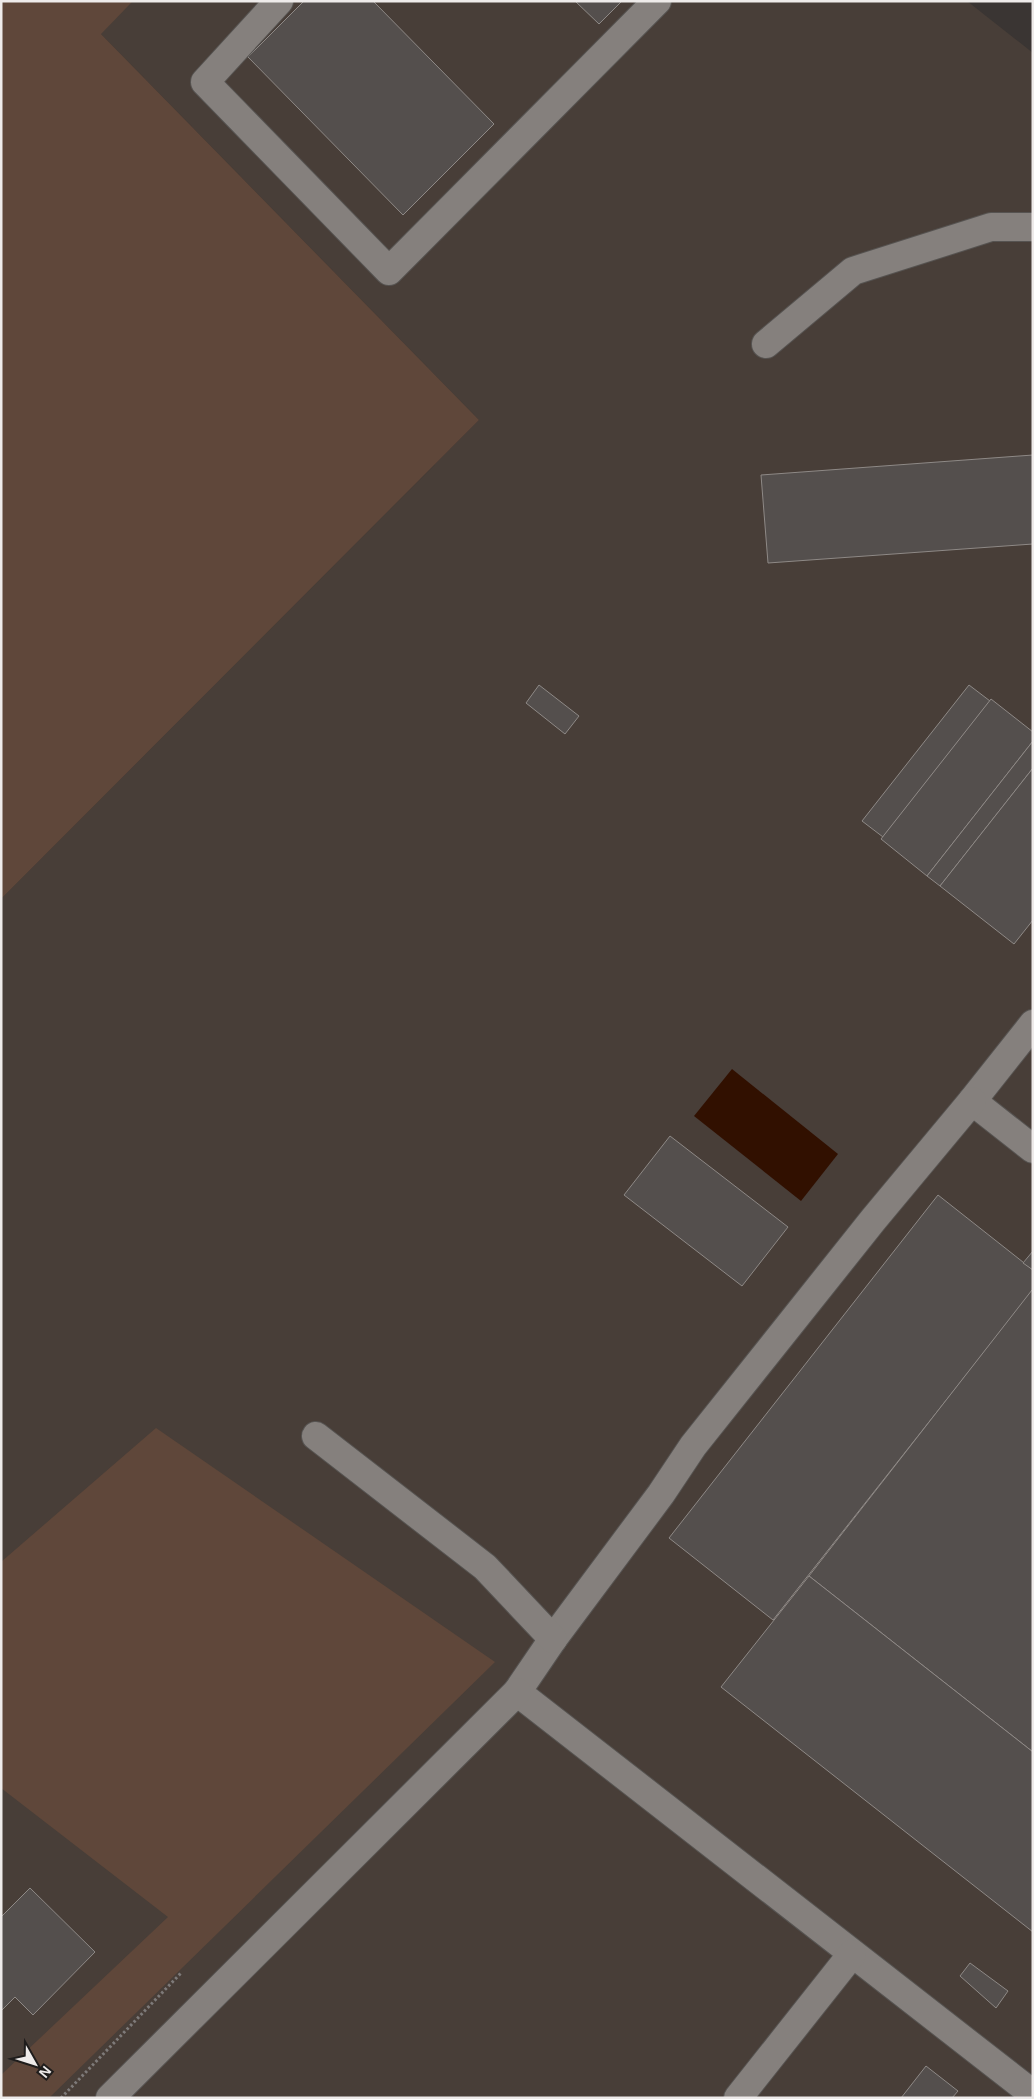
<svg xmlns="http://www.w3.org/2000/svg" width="1034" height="2099" viewBox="0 0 1034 2099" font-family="Helvetica,sans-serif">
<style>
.built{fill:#483e38}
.green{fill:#5f473a}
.water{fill:#311000}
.building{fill:#544f4d;stroke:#8e8986}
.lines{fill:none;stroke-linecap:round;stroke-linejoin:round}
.minor-casing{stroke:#565351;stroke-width:30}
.path{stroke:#7e7a79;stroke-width:3;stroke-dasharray:2.5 2.5;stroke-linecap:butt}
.minor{stroke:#85807d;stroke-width:28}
</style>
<rect width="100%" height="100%" fill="#3a3533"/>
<polygon class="built" points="133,1 967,1 1033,53 1033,2098 1,2098 1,899 479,420 100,33"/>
<g class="green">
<polygon points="1,1 133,1 101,34 479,420 1,899"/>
<polygon points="156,1428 495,1662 49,2098 1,2098 1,2075 168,1917 1,1788 1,1562"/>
</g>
<polygon class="water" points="732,1069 838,1154 801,1201 694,1116"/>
<g class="building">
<polygon points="304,1 373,1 494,124 403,215 248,57"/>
<polygon points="575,1 622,1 599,24"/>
<polygon points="1033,455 1033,544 768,563 761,475"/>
<polygon points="539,685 579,716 565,734 526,703"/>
<polygon points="969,685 990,701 883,837 862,821"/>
<polygon points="991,699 1033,732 1033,741 927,876 881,839"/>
<polygon points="1033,741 1033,768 940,886 927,876"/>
<polygon points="1033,768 1033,920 1014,944 940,886"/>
<polygon points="670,1136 788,1227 742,1286 624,1195"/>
<polygon points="938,1195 1033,1270 1033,1290 773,1620 669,1538"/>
<polygon points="1033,1251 1033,1270 1023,1263"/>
<polygon points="1032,1290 1033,1291 1033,1752 809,1576"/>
<polygon points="809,1576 1033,1752 1033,1932 721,1687"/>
<polygon points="30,1888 95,1952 33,2015 15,1997 1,2011 1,1917"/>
<polygon points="970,1963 1008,1991 996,2008 960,1976"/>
<polygon points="926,2066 958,2091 952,2098 901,2098"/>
</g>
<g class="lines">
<g class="minor-casing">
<g id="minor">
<polyline points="279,1 205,82 389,271 657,1"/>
<polyline points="766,344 853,271 991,227 1033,227"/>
<polyline points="1033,1024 972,1101 1033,1149"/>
<polyline points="972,1101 873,1220 693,1446 661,1494 553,1639 517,1692 1033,2094"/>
<polyline points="316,1436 485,1567 553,1639"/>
<polyline points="110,2098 517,1692"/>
<polyline points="738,2098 852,1954"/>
</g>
</g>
<polyline class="path" points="61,2098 182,1972"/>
<use href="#minor" class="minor"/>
</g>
<rect width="1034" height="2099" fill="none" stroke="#eeebea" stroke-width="5"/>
<g transform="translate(35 2064) rotate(129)" stroke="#1f1d1c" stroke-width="4" paint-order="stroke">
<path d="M0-4L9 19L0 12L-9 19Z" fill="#eeebea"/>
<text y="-8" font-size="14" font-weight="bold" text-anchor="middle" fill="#eeebea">N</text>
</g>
</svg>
